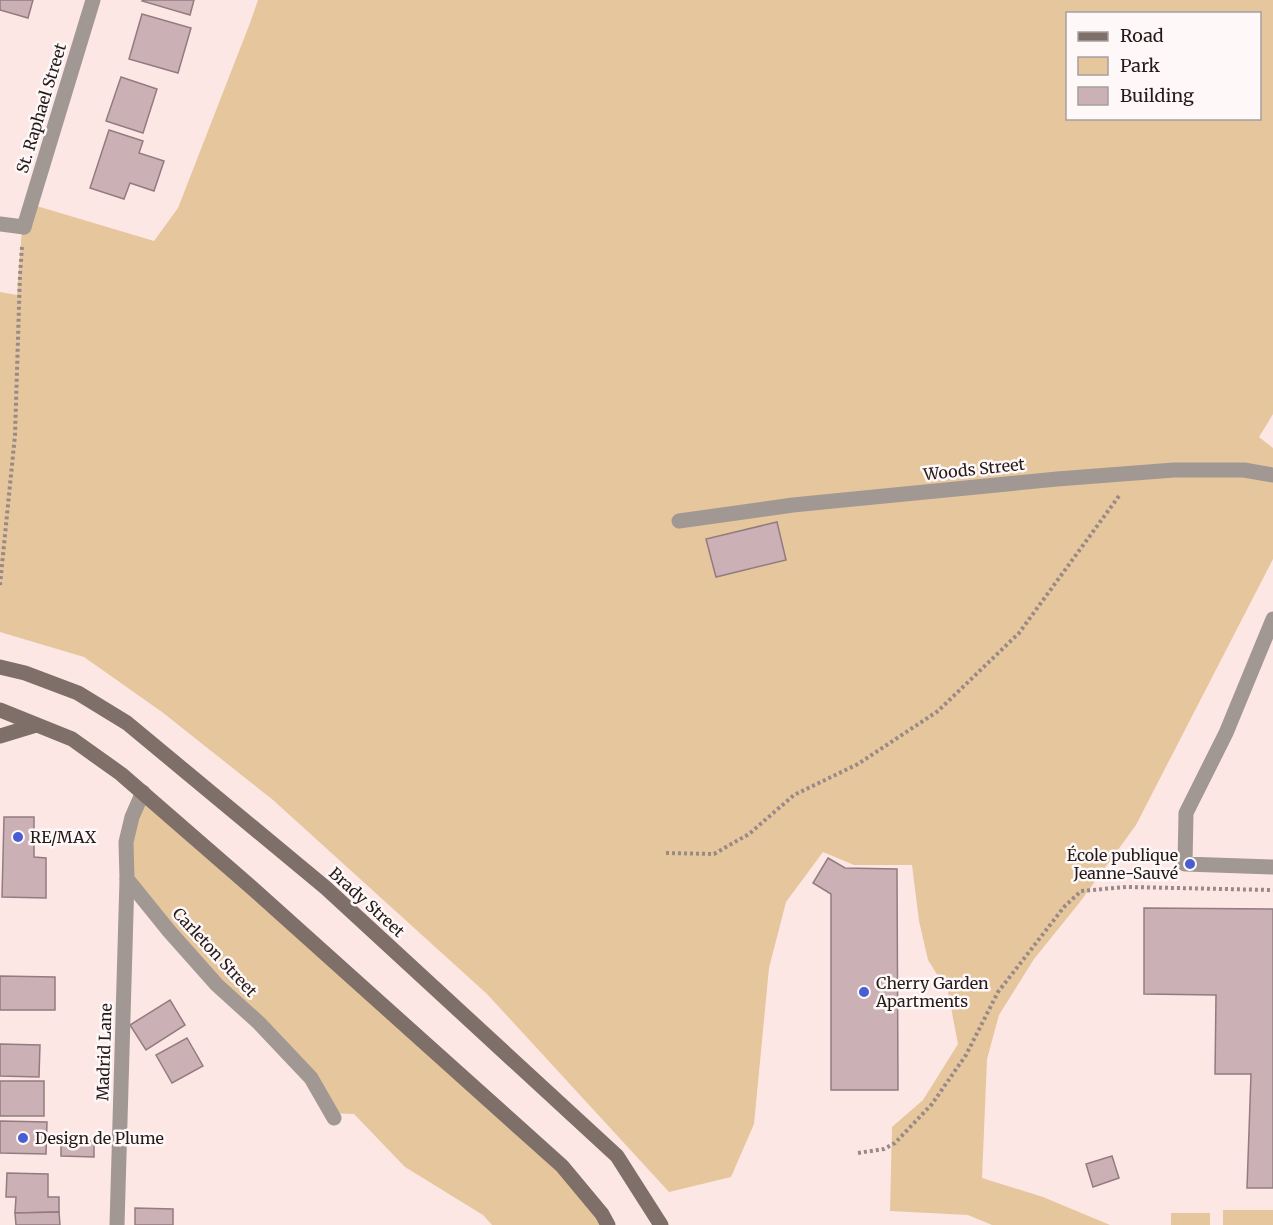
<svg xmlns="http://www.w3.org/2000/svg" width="1273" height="1225" viewBox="0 0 1273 1225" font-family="Merriweather,serif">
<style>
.green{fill:#e6c69d;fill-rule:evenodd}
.building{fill:#cbb1b6;stroke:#937b80;stroke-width:1.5}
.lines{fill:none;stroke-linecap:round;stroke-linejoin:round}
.path{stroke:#9a8987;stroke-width:4;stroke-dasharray:3 3;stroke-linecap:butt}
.service{stroke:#a29893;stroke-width:15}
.minor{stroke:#a29893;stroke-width:15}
.secondary{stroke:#7e7069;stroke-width:15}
.poi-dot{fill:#495dd2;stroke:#fef8f8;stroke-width:2}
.labels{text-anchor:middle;stroke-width:5;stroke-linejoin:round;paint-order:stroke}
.street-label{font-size:16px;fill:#241a19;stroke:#fef8f8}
.poi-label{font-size:16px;fill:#241a19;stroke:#fef8f8;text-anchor:start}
</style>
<rect width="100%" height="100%" fill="#fde7e4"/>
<g class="green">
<path d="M258,0h1015v414l-14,23 14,11v111l-137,266 -56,77 -46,57 -35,56 -12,44 -5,119 61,19 67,28h-118l-24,-10 -78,-4 2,-84 31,-27 35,-56 -10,-52 -20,-32 -9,-39 -7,-56h-58l-31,-13 -37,50 -17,66 -15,156 -23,53 -62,15 -182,-198 -214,-194 -111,-88 -78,-55 -84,-25v-340l17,3 5,-66 8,-25 124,37 24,-33 72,-185zM1068,14h192v104h-192z"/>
<polygon points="140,792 561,1167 606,1225 492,1225 483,1215 405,1167 354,1114 329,1113 309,1078 125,880"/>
<rect x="1223" y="1210" width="50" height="15"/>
<rect x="1171" y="1213" width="39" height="12"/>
</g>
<g class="building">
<polygon points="0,0 33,0 28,18 0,10"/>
<polygon points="143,0 194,0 190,15 142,1"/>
<polygon points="142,14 191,28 178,73 129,59"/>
<polygon points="121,77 157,89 143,133 106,121"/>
<polygon points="109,130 143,141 139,153 164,161 154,191 130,183 124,199 90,188"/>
<polygon points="777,522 786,560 716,577 706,539"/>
<polygon points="4,817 34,817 34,857 46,858 46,898 2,897"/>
<polygon points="828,858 845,868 897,869 898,1090 831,1090 831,894 813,883"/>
<polygon points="1144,908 1273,909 1273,1188 1247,1188 1251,1074 1215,1074 1216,995 1144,994"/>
<polygon points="0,976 55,977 55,1010 0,1010"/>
<polygon points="170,1000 185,1025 146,1050 130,1025"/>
<polygon points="187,1038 203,1066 172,1083 156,1055"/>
<polygon points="0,1044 40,1045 39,1077 0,1076"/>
<rect x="0" y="1081" width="44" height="35"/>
<polygon points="0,1121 47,1122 46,1154 0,1153"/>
<polygon points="61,1141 94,1141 94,1157 61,1156"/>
<polygon points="1112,1156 1119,1178 1093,1187 1086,1164"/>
<polygon points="7,1173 48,1174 48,1197 59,1197 59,1212 15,1213 16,1197 6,1197"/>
<polygon points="135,1208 173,1209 173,1225 135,1225"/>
<polygon points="59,1212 60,1225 16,1225 15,1213"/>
</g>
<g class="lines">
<g class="path">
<polyline points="0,585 15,435 20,274 22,247"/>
<polyline points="666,853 714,854 749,834 794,795 858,764 938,711 1019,633 1119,496"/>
<polyline points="858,1153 884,1149 895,1143 932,1104 966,1055 998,992 1064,907 1081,891 1126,887 1273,890"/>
</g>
<g class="service">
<polyline points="0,224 24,227"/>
<polyline points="679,521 793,505 1057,479 1174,470 1244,470 1273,475"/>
<polyline points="1273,619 1226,733 1186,813 1185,864 1273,867"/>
<polyline points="117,1225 127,879"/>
</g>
<g class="minor">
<polyline points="24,227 93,0"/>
<polyline points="143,792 132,817 126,842 127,879 169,931 217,985 259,1023 311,1078 334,1118"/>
</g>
<g class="secondary">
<polyline points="0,667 25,673 78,693 127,723 326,888 617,1156 661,1225"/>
<polyline points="0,710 72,739 121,774 251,887 562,1166 602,1214 608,1225"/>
<polyline points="0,736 36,725"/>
</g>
</g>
<g class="poi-dot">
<circle cx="18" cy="837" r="6"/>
<circle cx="1190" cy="864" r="6"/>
<circle cx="864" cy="992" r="6"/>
<circle cx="23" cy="1138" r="6"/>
</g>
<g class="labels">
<g class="street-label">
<text transform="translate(41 108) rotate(-73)" y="6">St. Raphael Street</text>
<text transform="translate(974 469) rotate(-6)" y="6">Woods Street</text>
<text transform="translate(367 902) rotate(42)" y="6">Brady Street</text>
<text transform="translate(215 952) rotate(47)" y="6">Carleton Street</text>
<text transform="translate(104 1052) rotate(-88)" y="6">Madrid Lane</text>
</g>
<g class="poi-label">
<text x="30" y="843">RE/MAX</text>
<text x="1178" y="861" text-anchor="end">École publique<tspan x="1178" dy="18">Jeanne-Sauvé</tspan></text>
<text x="876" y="989">Cherry Garden<tspan x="876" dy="18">Apartments</tspan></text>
<text x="35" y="1144">Design de Plume</text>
</g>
</g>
<rect x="1066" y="12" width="195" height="108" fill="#fef8f8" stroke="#a79f9f" stroke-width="1.5"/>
<rect x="1078" y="32" width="30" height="9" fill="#7e7069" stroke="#a79f9f" stroke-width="1.5"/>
<text x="1120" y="42" font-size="18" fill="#241a19">Road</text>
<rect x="1078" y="57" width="30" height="18" fill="#e6c69d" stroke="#a79f9f" stroke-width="1.5"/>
<text x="1120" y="72" font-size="18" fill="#241a19">Park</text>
<rect x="1078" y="87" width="30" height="18" fill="#cbb1b6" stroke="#a79f9f" stroke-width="1.5"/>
<text x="1120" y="102" font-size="18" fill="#241a19">Building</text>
</svg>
